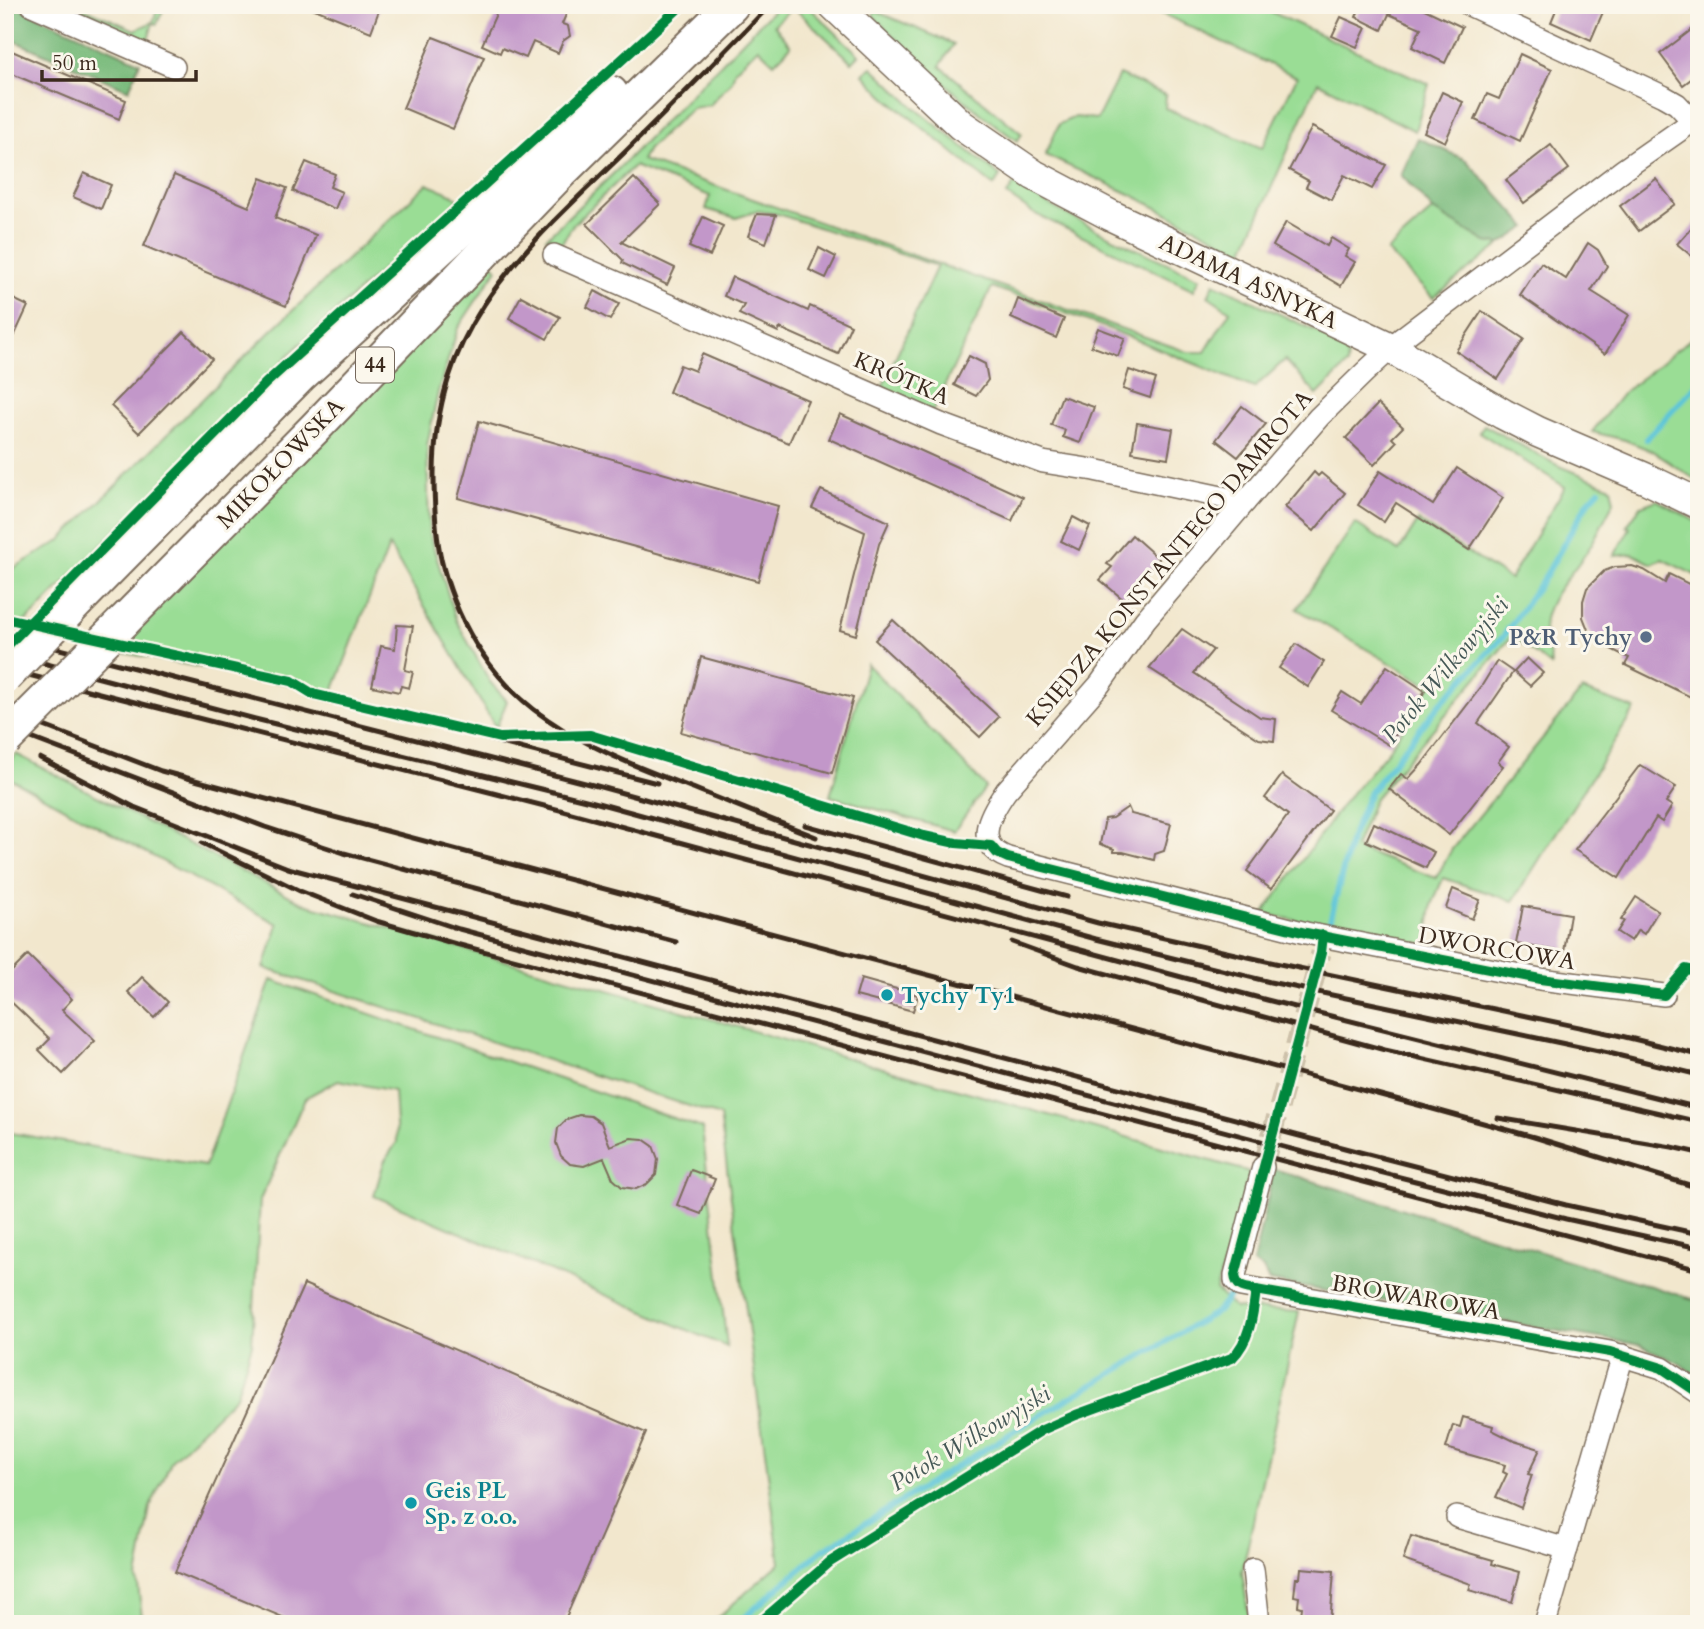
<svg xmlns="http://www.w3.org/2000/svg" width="1704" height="1629" viewBox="0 0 1704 1629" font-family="Cardo,serif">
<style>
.green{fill:#9add95;stroke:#6a845a;stroke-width:2}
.forest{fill:#7bbc7e;stroke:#5b734e;stroke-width:2}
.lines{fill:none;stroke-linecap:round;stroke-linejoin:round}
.stream{stroke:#5cc5d8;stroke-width:6}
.building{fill:#c297c9}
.street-tunnel{stroke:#cdc1aa;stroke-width:21;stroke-dasharray:21 10;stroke-linecap:butt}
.street-casing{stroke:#7b6c5b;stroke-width:24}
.secondary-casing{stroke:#7b6c5b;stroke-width:33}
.primary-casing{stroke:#7b6c5b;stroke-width:37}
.street{stroke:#fff;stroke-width:21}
.secondary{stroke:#fff;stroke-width:30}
.primary{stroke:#fff;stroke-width:33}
.rail{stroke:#3b2a1e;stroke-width:5}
.primary-bridge-casing{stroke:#7b6c5b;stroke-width:37;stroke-linecap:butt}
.primary-bridge{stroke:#fff;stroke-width:33}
.cycleway-casing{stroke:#fbf7ec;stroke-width:15}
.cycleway{stroke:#00873e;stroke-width:10}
.service-dot{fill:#5c6f8a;stroke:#fbf7ec;stroke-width:2.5}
.culture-dot{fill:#0f9aa8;stroke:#fbf7ec;stroke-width:2.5}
.labels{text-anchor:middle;stroke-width:6;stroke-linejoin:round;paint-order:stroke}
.shield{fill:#fbf7ec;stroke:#75685c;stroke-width:2}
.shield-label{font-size:21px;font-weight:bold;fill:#3b2a1e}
.street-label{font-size:23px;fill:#3b2a1e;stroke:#fbf7ec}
.service-label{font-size:23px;font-weight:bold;fill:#4e5e75;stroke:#fbf7ec;text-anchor:end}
.culture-label{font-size:23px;font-weight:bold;fill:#0d838f;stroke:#fbf7ec;text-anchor:start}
.water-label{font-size:24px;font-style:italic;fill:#455856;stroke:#fbf7ec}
</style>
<rect width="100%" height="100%" fill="#fbf7ec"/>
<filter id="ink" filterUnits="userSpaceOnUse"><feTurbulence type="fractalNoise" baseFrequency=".0143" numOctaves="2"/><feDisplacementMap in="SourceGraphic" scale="14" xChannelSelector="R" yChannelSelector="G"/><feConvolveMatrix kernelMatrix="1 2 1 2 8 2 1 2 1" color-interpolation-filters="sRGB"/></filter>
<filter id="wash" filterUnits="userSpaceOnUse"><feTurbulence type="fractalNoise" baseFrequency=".00686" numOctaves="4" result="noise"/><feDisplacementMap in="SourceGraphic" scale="28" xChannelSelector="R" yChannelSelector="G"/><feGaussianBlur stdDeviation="1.57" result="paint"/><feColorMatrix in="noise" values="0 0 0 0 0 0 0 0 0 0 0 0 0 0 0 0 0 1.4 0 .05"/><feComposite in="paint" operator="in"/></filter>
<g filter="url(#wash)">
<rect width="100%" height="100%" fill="#f2e7cd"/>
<g class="green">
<polygon points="49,5 77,5 135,30 153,22 159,5 165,5 157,24 153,23 146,47"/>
<polygon points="778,5 805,5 809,7 859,55 852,62 793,7 774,25 791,46 774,63 758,48 735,70 732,81 710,105 692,108 648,149 642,160 1188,352 1205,352 1230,311 1208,296 1214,283 1341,343 1348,353 1347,365 1317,395 1285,360 1254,388 1110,329 992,287 932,412 882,387 937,266 778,214 758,211 736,218 706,209 710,196 634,166 573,225 561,244 546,238 617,170"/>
<polygon points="1144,5 1256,5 1429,84 1415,131 1318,82 1243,252 1132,195 1045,155 1059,124 1075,117 1097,119 1119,75 1166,95 1165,108 1262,148 1297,77"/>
<path d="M875,11l79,33 -14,22 82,68 -5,7c-54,-39 -97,-77 -144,-125z"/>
<polygon points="872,67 915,108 1000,176 994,186 884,96 863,74"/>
<polygon points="427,184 452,194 459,200 297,347 34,614 19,626 5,622 5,573 60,541 270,332"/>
<path d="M1014,184c59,37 122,65 186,94l-6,12 -161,-77 -26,-18z"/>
<polygon points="1433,210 1486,242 1501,244 1433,298 1387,251"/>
<polygon points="492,263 497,269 458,328 438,392 427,445 429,533 456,620 490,682 507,701 496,728 389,546 333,692 114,651"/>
<polygon points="1699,332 1699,482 1652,451 1625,440 1592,432 1623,393"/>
<path d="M1484,425l71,39 56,23 3,15c-9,15 -16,32 -26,48 -14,22 -37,42 -43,69 -4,17 6,31 6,47l-39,-30 -137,162 -20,50 81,30 16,-29 130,-159 53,19 -122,192 -70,-23 -11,27 -5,40 -164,-31 82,-113 43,-50 42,-65 -133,-77 58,-86 44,28 19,-30 92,58 55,-92 -86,-55z"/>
<polygon points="1657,500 1699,523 1699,577 1662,559 1652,564 1633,554 1614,556 1630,528 1627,526 1641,506"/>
<polygon points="867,664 986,787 954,831 830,796"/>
<polygon points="16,754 305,904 1250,1172 1216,1290 1235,1308 1299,1312 1242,1572 1250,1624 710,1624 780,1563 720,1116 264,968 278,924 5,776 5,768"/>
<polygon points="271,980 702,1128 727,1347 374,1196 384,1162 397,1142 394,1091 338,1080 305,1098 260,1200 252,1344 236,1396 172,1460 150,1507 137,1578 143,1624 5,1624 5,1132 205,1166"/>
</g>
<g class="forest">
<polygon points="5,5 13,5 140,62 129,90 5,37"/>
<polygon points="1418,138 1466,160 1527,227 1501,244 1486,242 1433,210 1401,175"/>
<polygon points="1274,1169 1699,1301 1699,1378 1679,1363 1640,1345 1269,1281 1263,1269 1253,1263"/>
</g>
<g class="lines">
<g class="stream">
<polyline points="1646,439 1699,382"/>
<polyline points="1329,925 1351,838 1370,792 1439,705 1503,637 1546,575 1588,502 1599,490"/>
<polyline points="737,1624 821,1551 1034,1419 1218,1311 1229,1296"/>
</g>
</g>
<g id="blocks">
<g class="building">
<polygon points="305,5 381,5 371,32"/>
<polygon points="500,5 570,5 562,24 568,26 570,36 563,41 558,53 533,42 526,58 502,48 500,53 482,45"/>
<polygon points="1361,5 1416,5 1462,27 1445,63 1412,47 1421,28 1389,14 1382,30 1356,17"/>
<polygon points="1558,5 1606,5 1591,40 1551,22"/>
<polygon points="1341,17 1366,28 1357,47 1332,36"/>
<polygon points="1699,24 1699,73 1683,85 1660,54"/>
<polygon points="433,37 484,57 453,129 403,108"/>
<polygon points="5,48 126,100 119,119 5,71"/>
<polygon points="1520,54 1552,69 1520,141 1475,120 1487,94 1499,99"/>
<polygon points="1442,92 1463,102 1445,142 1424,132"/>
<polygon points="1312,127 1386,165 1372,189 1344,175 1331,200 1306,187 1309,181 1289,170"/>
<polygon points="1551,145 1569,169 1524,203 1506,180"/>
<polygon points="306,162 335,174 330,187 342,192 335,209 293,191"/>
<polygon points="84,173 111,185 101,209 73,197"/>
<polygon points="174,175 249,207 261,178 287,188 275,218 316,235 286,306 144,246"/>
<polygon points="634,178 660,204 621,242 675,268 667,285 622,263 623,260 587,224"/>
<polygon points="1656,179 1675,204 1639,231 1620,206"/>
<polygon points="757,214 776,215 766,243 748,236"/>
<polygon points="703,217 723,226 710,256 689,247"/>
<polygon points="1699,219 1699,262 1677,244"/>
<polygon points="1286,222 1327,246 1331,238 1349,249 1345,256 1355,262 1341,286 1273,246"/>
<polygon points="1588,243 1598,250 1607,266 1591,291 1629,315 1605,354 1520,295 1541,263 1566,279"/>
<polygon points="819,248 836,257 826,278 809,270"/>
<polygon points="732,277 808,311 810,306 851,325 838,354 780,328 778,332 739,314 744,305 724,296"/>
<polygon points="595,291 619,304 610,320 587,307"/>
<polygon points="5,295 28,306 5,356"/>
<polygon points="521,296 560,317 547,339 509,318"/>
<polygon points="1018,299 1064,319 1056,338 1011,318"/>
<polygon points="1482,311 1524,339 1498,379 1456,351"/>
<polygon points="1098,328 1125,338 1118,356 1091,346"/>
<polygon points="184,332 212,359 139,433 111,406"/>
<polygon points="702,354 808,400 789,443 669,392 680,365 695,371"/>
<polygon points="969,356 985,364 988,380 976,396 954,385"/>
<polygon points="1129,370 1156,379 1150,398 1123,389"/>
<polygon points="1062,396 1094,407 1080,443 1063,437 1065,430 1051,425"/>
<polygon points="1378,404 1403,427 1392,438 1396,442 1374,465 1346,438"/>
<polygon points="1242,406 1266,424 1238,457 1216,440"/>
<polygon points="840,414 1023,497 1012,521 829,439"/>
<polygon points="479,421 778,506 758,581 458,498"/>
<polygon points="1137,423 1173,429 1168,458 1132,452"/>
<polygon points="1457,468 1503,498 1469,550 1396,503 1384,522 1358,505 1380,471 1433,505"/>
<polygon points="1314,472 1318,476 1321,473 1345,493 1314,531 1285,507"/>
<polygon points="821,490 889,522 879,544 856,635 840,630 865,532 812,508"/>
<polygon points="1073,517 1090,526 1079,550 1061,541"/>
<polygon points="1132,535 1159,559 1124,600 1100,580 1112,567 1107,564"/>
<polygon points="1632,566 1644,570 1665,583 1669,574 1699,589 1699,701 1625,665 1629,658 1599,643 1589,632 1583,617 1583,601 1587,588 1604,571 1615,567"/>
<polygon points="893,620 999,717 980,737 875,640"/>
<polygon points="397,625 413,626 405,670 413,672 409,688 401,686 399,692 372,686 381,646 395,649"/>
<polygon points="1182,629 1213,650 1194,673 1260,717 1276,719 1274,741 1259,739 1149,668"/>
<polygon points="1296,644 1324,662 1308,687 1279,668"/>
<polygon points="701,657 853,698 832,773 681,732"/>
<polygon points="1527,658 1543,673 1530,686 1514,672"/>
<polygon points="1497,661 1513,672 1478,723 1509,747 1498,762 1503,766 1449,835 1389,789 1401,774 1408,779 1421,765 1481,687"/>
<polygon points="1387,666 1425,691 1389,745 1331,710 1342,692 1361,704"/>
<polygon points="1640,765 1676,787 1666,802 1672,806 1662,822 1656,818 1619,878 1575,850"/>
<polygon points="1282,775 1330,810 1271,889 1247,871 1288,815 1265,798"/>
<polygon points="1128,807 1131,814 1171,824 1164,851 1155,854 1154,860 1123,852 1114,852 1114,849 1100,844 1105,819 1112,818"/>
<polygon points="1374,823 1434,852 1426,868 1366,841"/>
<polygon points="1453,889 1480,900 1472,919 1446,908"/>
<polygon points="1636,897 1658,911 1644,934 1638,930 1631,941 1617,932 1624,921 1621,920"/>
<polygon points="1523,906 1570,914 1564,952 1516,944"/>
<polygon points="28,955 72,999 62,1010 95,1041 63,1074 39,1050 50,1039 5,996 5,978"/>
<polygon points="142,977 168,1002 154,1017 128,992"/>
<polygon points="861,979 918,995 913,1011 856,996"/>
<polygon points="579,1115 591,1116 601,1123 610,1146 631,1138 643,1139 653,1146 658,1159 656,1175 647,1184 636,1189 622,1187 613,1179 604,1158 584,1166 570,1164 561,1156 556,1143 558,1128 567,1119"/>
<polygon points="691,1170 715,1179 701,1214 677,1205"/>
<polygon points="304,1284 646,1433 563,1624 299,1624 175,1572"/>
<polygon points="1463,1417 1493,1426 1492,1430 1514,1441 1540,1449 1528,1474 1532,1475 1521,1508 1496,1497 1507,1474 1503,1472 1505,1465 1446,1448 1453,1425 1460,1427"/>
<polygon points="1411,1536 1493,1560 1492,1564 1520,1572 1512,1602 1469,1590 1471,1584 1403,1560"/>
<polygon points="1301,1568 1334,1571 1330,1624 1300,1624 1302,1607 1298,1606 1299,1597 1294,1596 1296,1578 1300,1578"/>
</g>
</g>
</g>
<g filter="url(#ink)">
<use href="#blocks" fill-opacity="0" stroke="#7b6c5b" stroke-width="2"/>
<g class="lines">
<polyline class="street-tunnel" points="1263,1167 1321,953"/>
<g class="street-casing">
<g id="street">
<polyline points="32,5 174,67"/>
<polyline points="1469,5 1663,96 1677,104 1693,121"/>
<polyline points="554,255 941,424 1043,462 1094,470 1245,502"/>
<path d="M1664,995l-124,-16 -234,-46 -298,-75c-36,-13 -18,-44 -2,-67l94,-107 45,-64 100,-118 74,-85 46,-45 37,-34 33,-25 188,-143 76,-53"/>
<polyline points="1263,1167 1235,1275 1235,1280 1241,1286 1610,1352 1662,1368 1699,1393"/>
<polyline points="1457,1517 1567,1549"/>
<polyline points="1253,1569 1259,1624"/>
<polyline points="1545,1624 1623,1355"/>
</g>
</g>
<g class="secondary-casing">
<polyline id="secondary" points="834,5 961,125 1034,175 1110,215 1391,348 1503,414 1538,432 1647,479 1699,504"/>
</g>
<g class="primary-casing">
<g id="primary">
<polyline points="78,601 301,375 611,93"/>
<polyline points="123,622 315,428 560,173 732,5"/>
</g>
</g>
<use href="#street" class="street"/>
<use href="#secondary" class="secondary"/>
<use href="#primary" class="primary"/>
<g class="rail">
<path d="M770,5c-48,50 -96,99 -145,147 -100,97 -190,170 -191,322 0,31 1,63 9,93 17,62 51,116 104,152 42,29 90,48 138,66 43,17 87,35 131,52"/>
<polyline points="5,635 597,786 1098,923 1275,963 1617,1035 1699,1055"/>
<polyline points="5,653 255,719 594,802 1096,939 1270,982 1613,1054 1699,1075"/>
<polyline points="5,669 560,810 1267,1000 1699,1108"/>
<polyline points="5,711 161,771 1422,1106 1534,1137 1699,1188"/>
<polyline points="5,728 265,827 344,853 676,942"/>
<polyline points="454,731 657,783"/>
<polyline points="40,758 134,807 288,868 1356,1151 1566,1205 1699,1234"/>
<polyline points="805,825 1067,897"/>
<polyline points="202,843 300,891 376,921 456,944 1699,1270"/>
<polyline points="353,894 459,929 1352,1165 1566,1219 1699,1248"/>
<polyline points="1012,942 1078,966 1385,1050 1699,1122"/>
<polyline points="1498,1118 1672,1147 1699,1153"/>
</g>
<g class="primary-bridge-casing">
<g id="primary-bridge">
<polyline points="5,677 78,601"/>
<polyline points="5,740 123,622"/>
</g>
</g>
<use href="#primary-bridge" class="primary-bridge"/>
<g class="cycleway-casing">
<g id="cycleway">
<polyline points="5,618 292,681 313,694 500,738 590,735 924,836 956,843 991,846 997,853 1008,858 1306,933 1540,979 1664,995 1686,969 1699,972"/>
<polyline points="5,648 266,383 682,5"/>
<path d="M1323,935l-2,18 -86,322c1,13 11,13 21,15l354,62 52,16 37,25"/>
<path d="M758,1624l72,-62 212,-132 34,-15 156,-57c18,-17 21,-44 24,-68"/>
</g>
</g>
<use href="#cycleway" class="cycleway"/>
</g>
</g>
<circle class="service-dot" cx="1646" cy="637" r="7"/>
<g class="culture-dot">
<circle cx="887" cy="995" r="7"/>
<circle cx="411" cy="1503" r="7"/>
</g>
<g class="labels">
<rect class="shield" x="356" y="347.5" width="38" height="35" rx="5"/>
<g class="shield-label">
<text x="375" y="372">44</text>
</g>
<g class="street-label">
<text transform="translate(1249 281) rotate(25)" y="8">ADAMA ASNYKA</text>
<text transform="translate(902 378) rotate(23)" y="8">KRÓTKA</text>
<text transform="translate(280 463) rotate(-46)" y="8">MIKOŁOWSKA</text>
<text transform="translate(1169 558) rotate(-50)" y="8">KSIĘDZA KONSTANTEGO DAMROTA</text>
<text transform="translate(1497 948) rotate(10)" y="8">DWORCOWA</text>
<text transform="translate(1416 1297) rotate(10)" y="8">BROWAROWA</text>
</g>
<g class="service-label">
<text x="1632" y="645">P&amp;R Tychy</text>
</g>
<g class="culture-label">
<text x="901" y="1003">Tychy Ty1</text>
<text x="425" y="1498">Geis PL<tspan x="425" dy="26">Sp. z o.o.</tspan></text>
</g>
<g class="water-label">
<text transform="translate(1445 670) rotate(-50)" y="8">Potok Wilkowyjski</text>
<text transform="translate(970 1438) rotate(-31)" y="8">Potok Wilkowyjski</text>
</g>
</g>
<rect width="1704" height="1629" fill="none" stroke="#fbf7ec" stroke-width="28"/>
<path d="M42 70v10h154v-10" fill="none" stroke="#3b2a1e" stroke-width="3.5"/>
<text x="52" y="70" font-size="21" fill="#3b2a1e" stroke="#fbf7ec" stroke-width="5" paint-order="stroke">50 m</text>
</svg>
